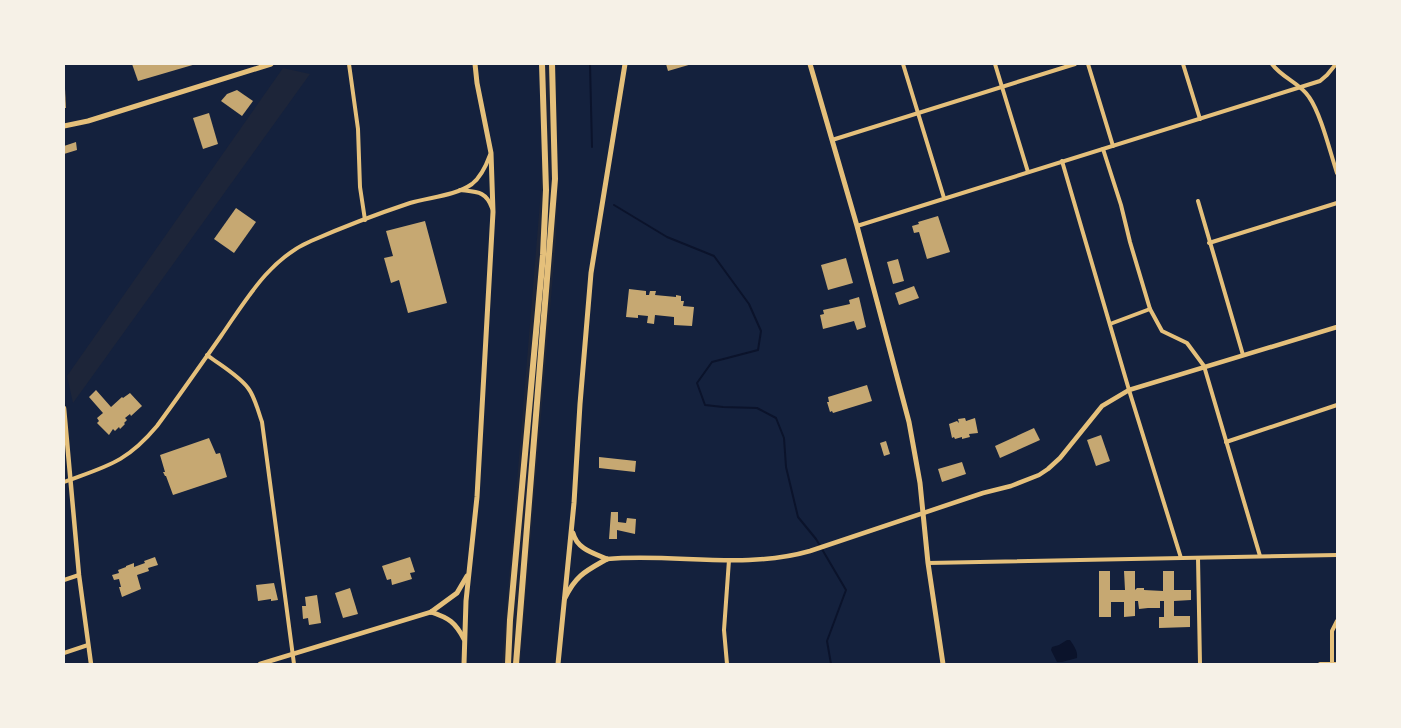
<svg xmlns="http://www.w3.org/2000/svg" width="1401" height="728" viewBox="0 0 1401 728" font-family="Signika,sans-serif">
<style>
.green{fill:#1d2539}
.water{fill:#0b132b}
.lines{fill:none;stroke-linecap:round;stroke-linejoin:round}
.stream{stroke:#0b132b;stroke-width:2}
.building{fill:#c6a872}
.minor{stroke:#e5c07b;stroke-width:4}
.tertiary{stroke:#e5c07b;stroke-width:4.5}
.secondary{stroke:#e5c07b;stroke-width:5}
.motorway{stroke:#e5c07b;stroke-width:6}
</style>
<rect width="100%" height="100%" fill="#14213d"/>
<g class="green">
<polygon points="539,64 556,64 558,175 556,239 520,664 502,664 541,190 542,133"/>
<polygon points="283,68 310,74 73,403 67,376"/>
</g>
<path class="water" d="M1067,640h3c4,6 8,11 7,18l-15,4h-5l-6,-12 1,-3 7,-2z"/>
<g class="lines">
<g class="stream">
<polyline points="590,64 592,147"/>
<polyline points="614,205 667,237 714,256 749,304 761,331 758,350 712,362 697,383 705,405 723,407 757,408 776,418 784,438 786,467 798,517 816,539 846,590 827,641 831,664"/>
</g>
</g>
<g class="building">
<polygon points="132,64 196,64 138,81"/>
<polygon points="666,64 692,64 668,71"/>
<polygon points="64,89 65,89 66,108 64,108"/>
<polygon points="237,90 253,101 242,116 221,101 227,94"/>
<polygon points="209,113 218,144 203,149 193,118"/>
<polygon points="76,142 77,150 64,154 64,146"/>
<polygon points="236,208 256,222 234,253 214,239"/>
<polygon points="938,216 950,252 927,259 919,232 914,233 912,226 919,224 918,222"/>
<polygon points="425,221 447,303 408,313 399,280 391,283 384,258 393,256 386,231"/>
<polygon points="846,258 853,283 828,290 821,265"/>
<polygon points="898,259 904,281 893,284 887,262"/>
<polygon points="914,286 919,298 899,305 895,293"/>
<polygon points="629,289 646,291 646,295 649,295 650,291 656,291 655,295 676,297 676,295 681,296 681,301 684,301 683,306 694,307 692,326 674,325 674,317 655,315 654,324 647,323 648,316 638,315 638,318 626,317"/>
<polygon points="859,297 866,327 857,330 854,321 823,329 820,315 824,314 823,310 850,304 849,300"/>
<polygon points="867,385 872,401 833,413 832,411 830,412 827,402 829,402 828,397"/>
<polygon points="96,390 111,407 122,397 123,398 130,393 142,406 131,416 130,414 125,418 127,420 124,423 125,424 120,429 119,427 115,431 113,429 109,435 97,423 99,421 97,418 103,413 89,397"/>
<polygon points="965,418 966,421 975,418 978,433 969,434 970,437 962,439 962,437 955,439 954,437 952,438 949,424 957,421 959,423 958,419"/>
<polygon points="1034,428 1040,440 1000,458 995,446"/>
<polygon points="1101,435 1110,461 1096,466 1087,440"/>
<polygon points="209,438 216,454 220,453 227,477 173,495 166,476 165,476 163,472 165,472 160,455"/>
<polygon points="886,441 890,454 884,456 880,443"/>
<polygon points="599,457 636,461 635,472 599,468"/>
<polygon points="962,462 966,474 942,482 938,469"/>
<polygon points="611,512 618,512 618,522 626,523 627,518 636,519 635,534 617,530 617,539 609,539"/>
<polygon points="155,557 158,565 148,568 149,571 137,575 141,589 122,597 119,587 121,587 119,579 114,580 112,575 119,573 118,570 126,567 126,566 134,563 134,567 145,563 144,561"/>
<polygon points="410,557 415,572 410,573 412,579 392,585 391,579 387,580 382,566"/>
<polygon points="1099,571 1110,571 1110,590 1125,590 1124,571 1135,571 1135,590 1137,588 1144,588 1144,590 1163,591 1163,571 1174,571 1174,590 1191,590 1191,600 1174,601 1174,616 1190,616 1190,627 1159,628 1159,617 1164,617 1164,601 1160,601 1160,608 1148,608 1139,609 1138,601 1135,601 1135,616 1124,617 1124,602 1111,602 1111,617 1099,617"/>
<polygon points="274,583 278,600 271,601 271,599 258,601 256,585"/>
<polygon points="350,588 358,614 343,618 335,593"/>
<polygon points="317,595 321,623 309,625 308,618 303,619 302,606 306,606 305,597"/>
</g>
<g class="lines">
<g class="minor">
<polyline points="349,64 358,129 360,187 365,220"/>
<polyline points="903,64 944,198"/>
<polyline points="995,64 1028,172"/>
<polyline points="1088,64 1113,146"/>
<polyline points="1183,64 1200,119"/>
<path d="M1272,64c10,14 28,19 37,33 12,17 21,55 28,76"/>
<polyline points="832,140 1075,64"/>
<polyline points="1103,149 1121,205 1130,242 1150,309 1162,331 1187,343 1204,366 1260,556"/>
<polyline points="1062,161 1129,390 1181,558"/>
<path d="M460,190c17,2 26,1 32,18"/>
<polyline points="1198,201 1243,355"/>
<polyline points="857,226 1320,81 1327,75 1336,64"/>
<polyline points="1209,243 1337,203"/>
<polyline points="1110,324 1150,309"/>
<path d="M207,355c13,10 31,20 41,33 7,9 10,23 14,34l32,242"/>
<polyline points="1226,442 1337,405"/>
<path d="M64,482c43,-16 62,-19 93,-56 22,-30 43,-60 64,-90 25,-36 48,-77 90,-95 32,-14 66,-27 99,-38 20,-6 45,-7 62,-19 9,-7 14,-18 18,-29"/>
<polyline points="1198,558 1200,664"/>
<polyline points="928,563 1337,555"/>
<polyline points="64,580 79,575"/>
<polyline points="64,653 88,645"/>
<polyline points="727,664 724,630 729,560"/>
<polyline points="1320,664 1337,664"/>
<polyline points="1332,664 1332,631 1337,621"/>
</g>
<g class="tertiary">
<polyline points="64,408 79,575 91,664"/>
<path d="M607,559c67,-6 137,11 203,-8l173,-58 28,-7 28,-11 9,-6 12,-11 42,-52 27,-16 208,-63"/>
<polyline points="260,664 431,612"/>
</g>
<g class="secondary">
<polyline points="810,64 857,226 909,422 920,483 928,563 943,664"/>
<polyline points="64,126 88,121 271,64"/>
<path d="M573,533c4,16 20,20 34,26"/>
<path d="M565,598c11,-23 21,-27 42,-39"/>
<polyline points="431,612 457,593 467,576"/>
<path d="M431,612c18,6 24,10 33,27"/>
<polyline points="464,664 466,601 477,497 493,212 491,153 477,83 475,64"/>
<polyline points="558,664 574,503 580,404 591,273 625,64"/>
</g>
<g class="motorway">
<polyline points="508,664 510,620 543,255 546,190 542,64"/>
<polyline points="516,664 555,179 552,64"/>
</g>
</g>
<rect width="1401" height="728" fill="none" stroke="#f6f1e7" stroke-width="130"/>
</svg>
